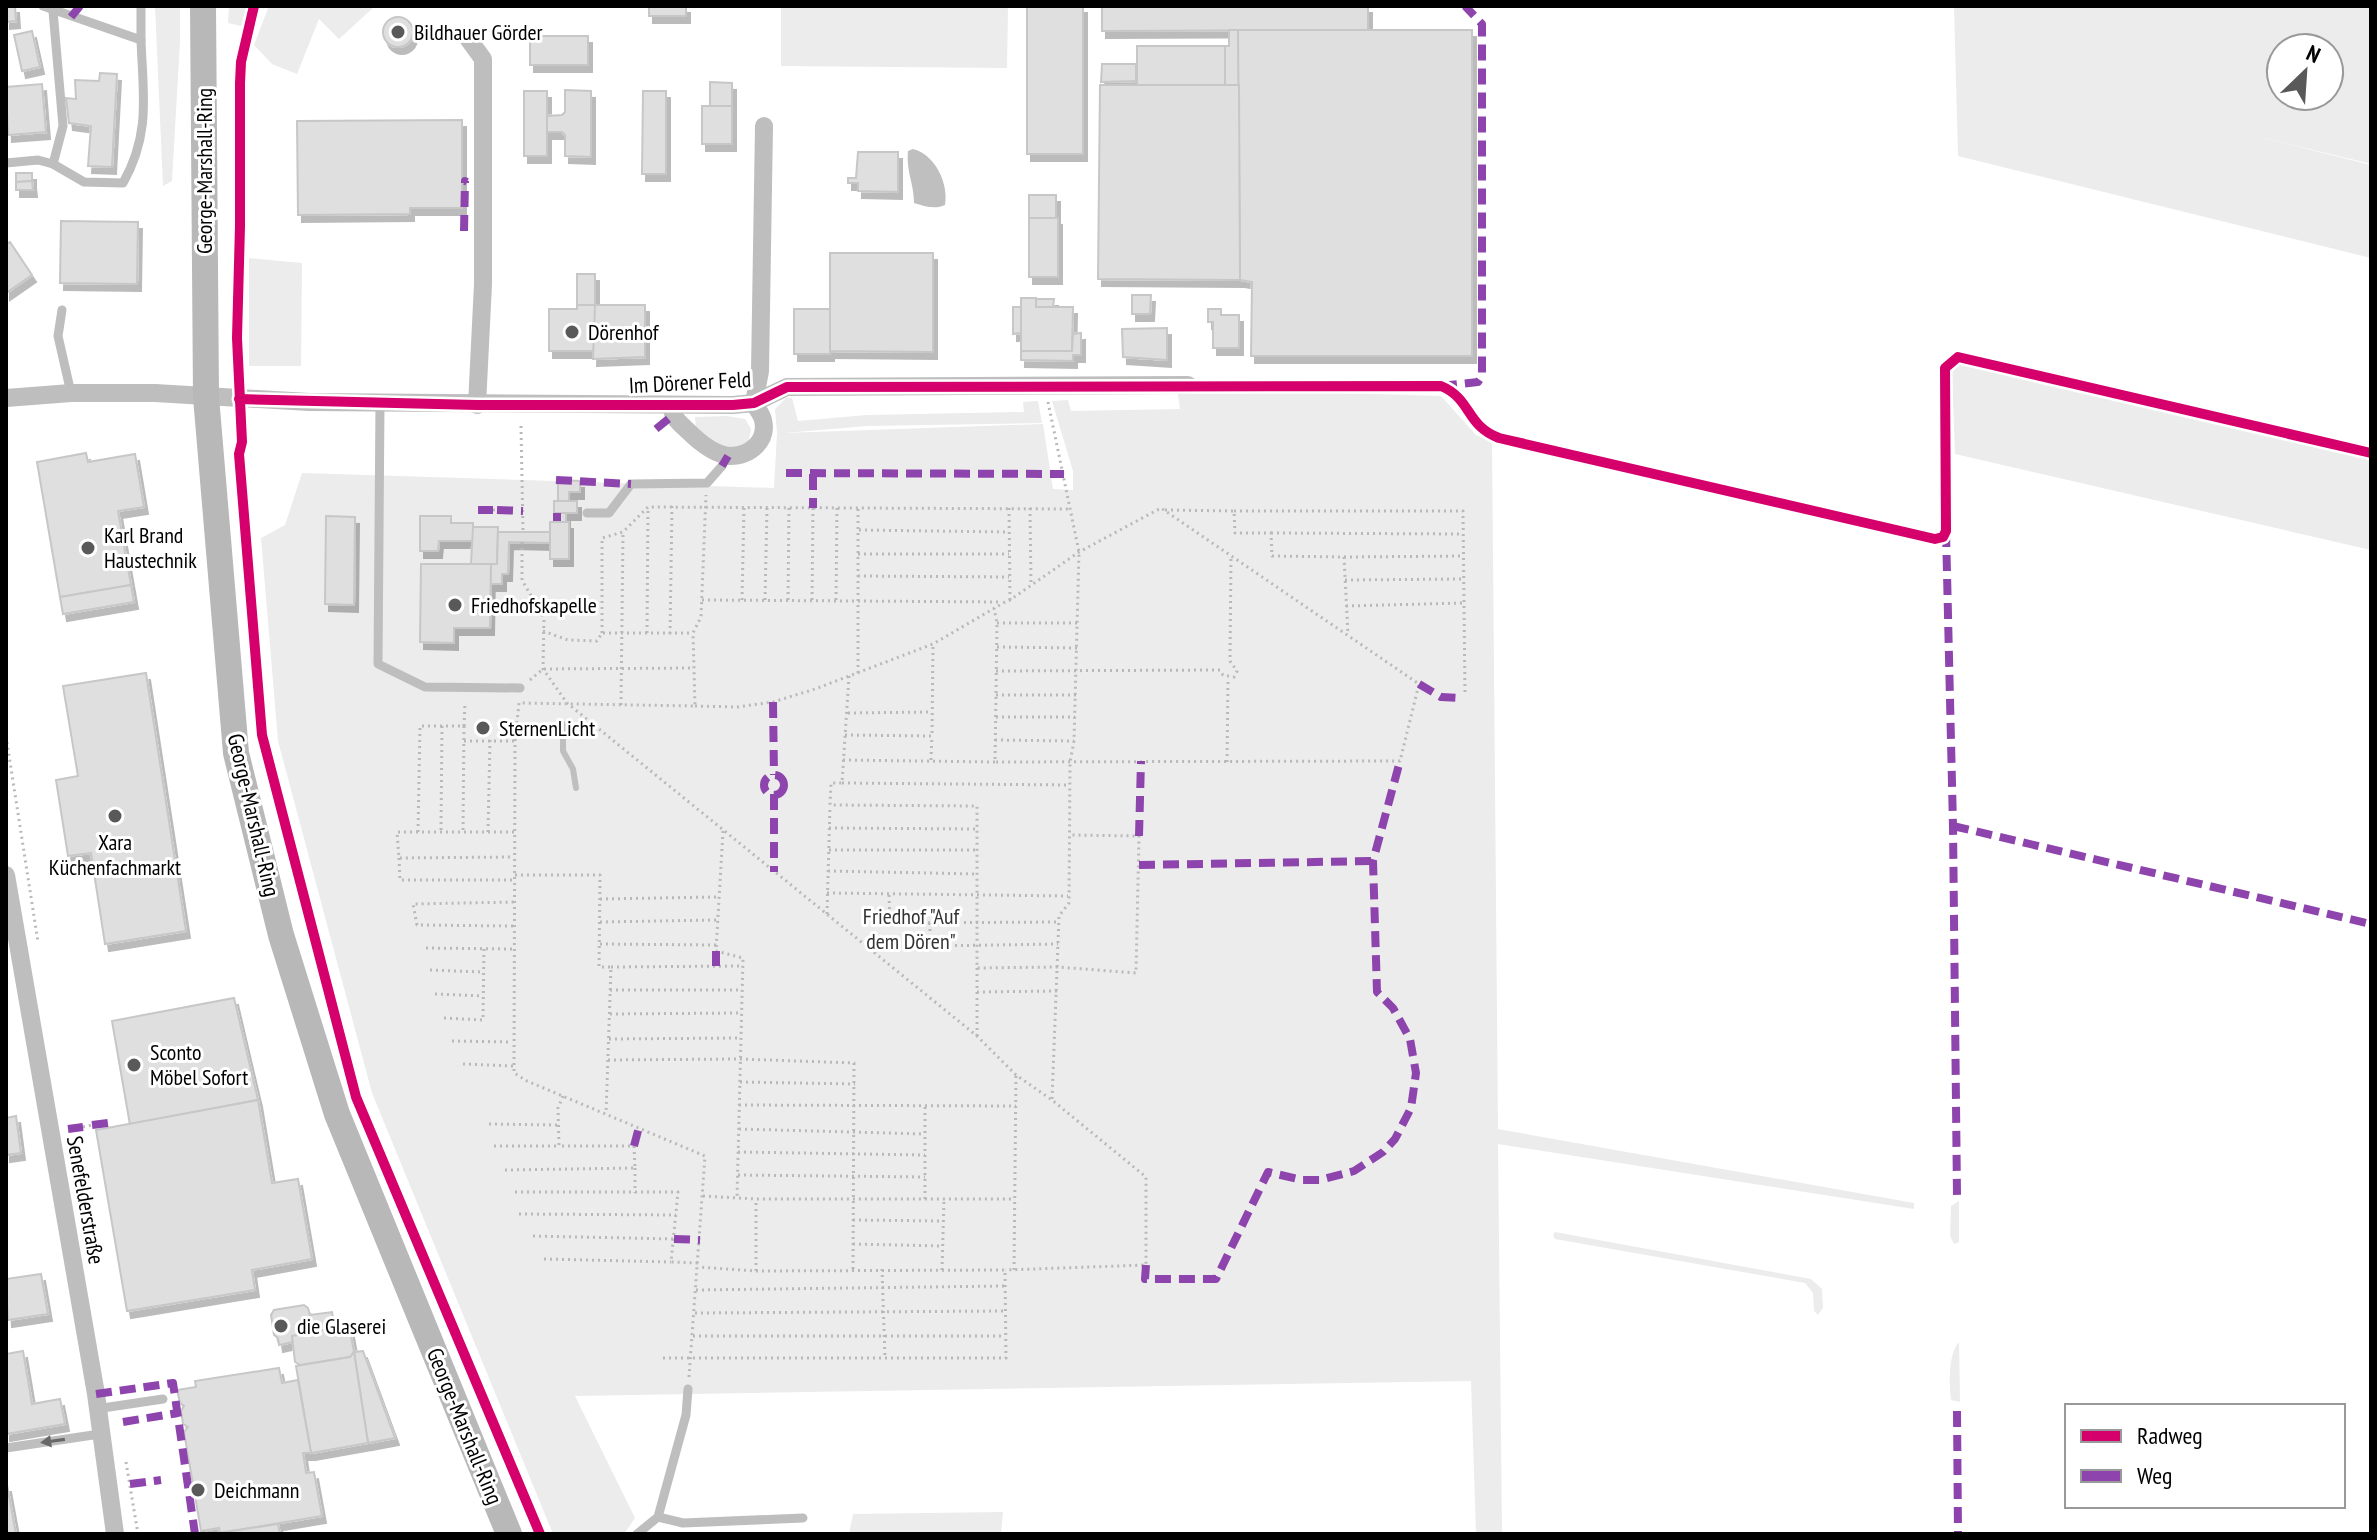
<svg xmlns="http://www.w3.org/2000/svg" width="2377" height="1540" viewBox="0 0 2377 1540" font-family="'PT Sans Narrow',sans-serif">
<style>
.green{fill:#ececec;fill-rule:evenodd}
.water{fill:#bfbfbf}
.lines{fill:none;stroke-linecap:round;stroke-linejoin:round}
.stream{stroke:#bfbfbf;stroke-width:6}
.building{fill:#dfdfdf;stroke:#c7c7c7;stroke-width:2;filter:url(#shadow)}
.path{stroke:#b9b9b9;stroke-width:3;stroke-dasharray:2 4;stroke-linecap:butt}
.service{stroke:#bebebe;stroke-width:9}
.minor{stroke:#bebebe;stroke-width:18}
.secondary{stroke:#b8b8b8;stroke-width:26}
.quiet{stroke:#8e44ad;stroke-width:8;stroke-dasharray:16 8;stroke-linecap:butt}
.cycleway-casing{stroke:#fff;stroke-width:15}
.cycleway{stroke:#d6006c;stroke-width:10}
.oneway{fill:#686868}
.poi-dot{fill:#595959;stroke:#fff;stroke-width:3}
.labels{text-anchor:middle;stroke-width:6;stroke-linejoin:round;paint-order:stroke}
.poi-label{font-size:22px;fill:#000;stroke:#fff;text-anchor:start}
.street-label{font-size:22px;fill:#000;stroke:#fff}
.park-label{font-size:22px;fill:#333;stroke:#fff}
</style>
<defs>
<filter id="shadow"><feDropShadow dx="4" dy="7" stdDeviation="0" flood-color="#0004"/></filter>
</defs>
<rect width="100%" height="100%" fill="#fff"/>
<g class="green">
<polygon points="155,6 180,6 180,42 172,181 163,186"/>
<polygon points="229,6 247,6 241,26 228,23"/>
<polygon points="269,6 375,6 339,39 319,19 297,74 272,64 254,45"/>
<polygon points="781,6 1008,6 1007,68 781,66"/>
<path d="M1954,6h417v158l-139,-34 139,35v93l-413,-102zM2281,48h48v48h-48z"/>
<polygon points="249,258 302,263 301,366 249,366"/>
<polygon points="1961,362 2371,460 2371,550 1955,454 1952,372"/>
<polygon points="1177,388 1441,396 1476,435 1492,442 1498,1129 1914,1203 1914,1209 1498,1144 1502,1534 1476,1534 1471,1381 575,1396 635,1518 624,1534 553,1534 372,1093 278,741 261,538 285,525 302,473 774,488 777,433 775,409 786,398 792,398 798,421 867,415 1024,412 1023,402 1038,401 1042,423 867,426 784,433 1043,424 1053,489 1073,490 1073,471 1052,401 1068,400 1071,411 1180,409"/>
<polygon points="727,416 745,419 751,429 748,444 730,449 708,439 696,428 695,417"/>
<polygon points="1959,1201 1959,1242 1954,1244 1950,1236 1951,1206"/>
<polygon points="1555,1232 1811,1279 1822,1289 1823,1308 1818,1315 1814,1311 1813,1293 1805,1283 1555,1239 1553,1235"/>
<path d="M1959,1342l1,60 -9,-2c-2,-16 -3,-46 8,-58z"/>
<polygon points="1003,1512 1001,1534 849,1534 853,1514"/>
</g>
<path class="water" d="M913,149c22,5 36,35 32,56 -10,5 -21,1 -31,-2 0,-20 -8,-31 -6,-52z"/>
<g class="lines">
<polyline class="stream" points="563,724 563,751 573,769 576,788"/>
</g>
<g class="building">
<polygon points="6,6 15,6 16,21 6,22"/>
<rect x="649" y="6" width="37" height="10"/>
<rect x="1027" y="6" width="56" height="148"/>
<polygon points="1102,6 1368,6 1368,30 1102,31"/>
<circle cx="398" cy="32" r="15"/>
<polygon points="1229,30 1238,30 1239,85 1225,85 1225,46 1229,46"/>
<polygon points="1238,30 1472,30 1472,356 1251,356 1252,282 1240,280"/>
<polygon points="32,31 40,67 22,71 14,35"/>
<rect x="530" y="36" width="58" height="29"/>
<rect x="1137" y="46" width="88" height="39"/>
<polygon points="1102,64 1136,64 1136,81 1101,82"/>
<polygon points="100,73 117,74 112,167 88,166 91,126 69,123 66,98 76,99 75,80 99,81"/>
<polygon points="710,82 732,83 732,106 710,106"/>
<polygon points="42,84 46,132 8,135 6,87"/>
<polygon points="1100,85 1239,85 1240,280 1098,279"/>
<polygon points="565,90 591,91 591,157 565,156 565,135 562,132 547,132 547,116 562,115 565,112"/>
<rect x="524" y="91" width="23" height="65"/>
<polygon points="643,91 666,91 666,174 642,174"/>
<rect x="702" y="106" width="30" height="38"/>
<polygon points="462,120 462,208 410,208 410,214 298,215 297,121"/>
<polygon points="858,152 898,152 898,192 858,191 858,183 848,183 848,178 856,178"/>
<polygon points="16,173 32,173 32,181 16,182"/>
<polygon points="32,181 33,190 16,190 16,182"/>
<rect x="1029" y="195" width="27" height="23"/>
<rect x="1029" y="218" width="29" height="59"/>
<polygon points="61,221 138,222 137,284 60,283"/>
<polygon points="10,242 32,275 6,293 6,244"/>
<polygon points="830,253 933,253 933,352 830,351"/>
<rect x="577" y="274" width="18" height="31"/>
<polygon points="1132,295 1151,295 1150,314 1132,314"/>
<polygon points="1021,298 1036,298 1036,307 1073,307 1072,351 1021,351"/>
<polygon points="1036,299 1054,299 1053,307 1036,307"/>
<polygon points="577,305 595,305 595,351 549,351 549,309 577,309"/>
<polygon points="595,305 645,305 645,357 593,359"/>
<polygon points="1013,307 1021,307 1021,333 1013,334"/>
<rect x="794" y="309" width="36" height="45"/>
<polygon points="1208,309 1221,309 1221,315 1239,315 1239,348 1213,348 1213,322 1208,322"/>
<polygon points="1167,328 1167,360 1123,357 1122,329"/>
<polygon points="1081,333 1081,355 1073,355 1073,361 1021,360 1021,351 1072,351 1073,334"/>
<polygon points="86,453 88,462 135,454 144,507 118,511 131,585 60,597 37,462"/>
<polygon points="558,480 580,481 580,492 569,492 569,501 558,501"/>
<rect x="554" y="501" width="23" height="12"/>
<rect x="554" y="513" width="12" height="9"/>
<polygon points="326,516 355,517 354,605 325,604"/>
<polygon points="420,516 451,516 451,523 473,523 473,541 439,541 438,551 420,551"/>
<rect x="550" y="522" width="19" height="37"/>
<polygon points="473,527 498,527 497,564 471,564"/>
<polygon points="498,532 550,532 550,543 509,542 508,574 502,574 502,584 490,584 491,564 497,564"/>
<polygon points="421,564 491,564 490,628 454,628 454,643 420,642"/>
<polygon points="131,585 134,602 63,614 60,597"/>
<polygon points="146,673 186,931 105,944 91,853 68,856 56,780 78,776 63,686"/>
<polygon points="234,998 258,1100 130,1125 112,1021"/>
<polygon points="258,1100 272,1183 298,1179 312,1259 252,1270 255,1290 127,1311 96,1130"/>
<polygon points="16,1116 21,1153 6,1155 6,1118"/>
<polygon points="41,1274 48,1314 8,1320 6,1279"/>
<polygon points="304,1305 308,1308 310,1315 332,1312 335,1329 292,1336 293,1342 279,1345 278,1338 274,1335 271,1315 274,1310"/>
<polygon points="349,1325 354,1352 350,1357 300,1365 295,1362 292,1336"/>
<polygon points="23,1351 32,1404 60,1399 65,1424 6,1434 6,1354"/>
<polygon points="363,1351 395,1438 368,1443 354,1352"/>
<polygon points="354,1352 368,1443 311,1453 296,1366 350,1357"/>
<polygon points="279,1368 282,1383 298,1380 311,1453 303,1453 306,1473 314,1472 322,1516 220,1533 219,1528 201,1531 184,1432 188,1427 183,1424 181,1411 184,1406 180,1403 177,1390 196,1387 195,1381"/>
<polygon points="6,1485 7,1485 16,1534 6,1534"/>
<polygon points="278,1524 280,1534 220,1534 219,1533"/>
</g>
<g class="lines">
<g class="path">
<polyline points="1048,402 1079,552 1074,741 1070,762 1069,903 1059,916 1052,1100"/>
<polyline points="521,426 523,532"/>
<polyline points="1009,508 1010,600"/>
<polyline points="1030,508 1031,584"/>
<polyline points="858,509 858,673"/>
<polyline points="493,510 497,510"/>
<polyline points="1165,510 1234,511 1235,533 1271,533 1272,556 1344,557 1348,634"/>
<polyline points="1234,511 1463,511 1465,696"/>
<polyline points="859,530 1008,532"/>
<polyline points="1271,533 1463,534"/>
<polyline points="522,542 522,580 544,618 543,669 567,703 977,1036 1016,1075 1052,1100 1146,1177 1146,1265 1005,1270"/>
<polyline points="858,554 1009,554"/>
<polyline points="1344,557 1463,556"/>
<polyline points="858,576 1009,577"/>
<polyline points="1345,580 1463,579"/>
<polyline points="702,600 1002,602"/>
<polyline points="742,600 744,507"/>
<polyline points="765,600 767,508"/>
<polyline points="788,600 789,507"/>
<polyline points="812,600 813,508"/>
<polyline points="836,600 837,508"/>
<polyline points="1346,606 1463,603"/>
<polyline points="997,623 1078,623"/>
<polyline points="543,631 568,640 597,641 602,633 693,633"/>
<polyline points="602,633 602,538 623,532 648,507 1070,509"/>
<polyline points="647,633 648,507"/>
<polyline points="670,634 672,506"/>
<polyline points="997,647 1077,648"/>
<polyline points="996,671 1220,670 1223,675 1234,677 1237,671 1230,661 1231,555"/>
<polyline points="849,676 842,783 831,783 830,805 977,806 977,968 1058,967 1136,973 1139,836 1071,835"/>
<polyline points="530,680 543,669 694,668"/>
<polyline points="996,695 1076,695"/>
<polyline points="621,705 623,533"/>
<polyline points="695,706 737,707 773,702 815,689 933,644 1005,602 1010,600 1079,552 1161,508 1419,684 1400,761 995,762 997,623 994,608"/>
<polyline points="848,713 932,712"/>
<polyline points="996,717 1075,717"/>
<polyline points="464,726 465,702"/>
<polyline points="845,735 932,736 933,644"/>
<polyline points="6,736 38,942"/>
<polyline points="995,740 1074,741"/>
<polyline points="464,741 515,741"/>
<polyline points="843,760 995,762"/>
<polyline points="931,760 932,736"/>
<polyline points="1227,762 1228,678"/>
<polyline points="842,783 1070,785"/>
<polyline points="829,828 977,829"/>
<polyline points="441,830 442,726"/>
<polyline points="723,831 716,951 743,958 737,1198"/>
<polyline points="418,832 420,726 464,726 463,832"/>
<polyline points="488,832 490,740"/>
<polyline points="514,832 397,832 399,858 514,857"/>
<polyline points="829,850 977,850"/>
<polyline points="399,858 400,880 515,880"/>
<polyline points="828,871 976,874"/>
<polyline points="515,875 600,875 599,967 611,967 606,1114"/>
<polyline points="827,893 1068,896"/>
<polyline points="889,895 890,923 1059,922"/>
<polyline points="600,899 716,897"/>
<polyline points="827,914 830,806"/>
<polyline points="600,922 716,920"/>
<polyline points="930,923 930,946 1058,944"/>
<polyline points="513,926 417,925 413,904 515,902"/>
<polyline points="600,944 716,945"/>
<polyline points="426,948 514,949"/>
<polyline points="611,967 743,966"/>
<polyline points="977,968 977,1036"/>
<polyline points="430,970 482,972"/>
<polyline points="610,990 742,990"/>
<polyline points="977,992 1057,991"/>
<polyline points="435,994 483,996"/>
<polyline points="610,1014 741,1013"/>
<polyline points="444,1018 483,1020 484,948"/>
<polyline points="609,1039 741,1038"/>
<polyline points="452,1041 512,1042"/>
<polyline points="608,1060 740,1059 854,1063 853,1270"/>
<polyline points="463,1064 513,1066"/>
<polyline points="740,1082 855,1084"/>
<polyline points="739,1105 1016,1106"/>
<polyline points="489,1124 558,1125"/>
<polyline points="83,1127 92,1125"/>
<polyline points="739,1129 925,1134"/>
<polyline points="494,1146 559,1146 558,1108 563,1096"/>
<polyline points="738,1152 925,1155"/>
<polyline points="635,1168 635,1193"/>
<polyline points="505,1170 635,1168 634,1146 559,1146"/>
<polyline points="738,1175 925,1177"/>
<polyline points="515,1192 678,1192 671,1262 698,1263"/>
<polyline points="703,1196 756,1199 1015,1199"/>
<polyline points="925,1199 925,1106"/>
<polyline points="519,1214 676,1215"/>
<polyline points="853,1220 943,1221"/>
<polyline points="533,1236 674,1239"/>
<polyline points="853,1244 942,1246"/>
<polyline points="544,1259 671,1262"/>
<polyline points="882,1269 885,1358"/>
<polyline points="942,1270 944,1199"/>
<polyline points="1014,1270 1016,1075"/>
<polyline points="756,1271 756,1199"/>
<polyline points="696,1290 1004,1286"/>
<polyline points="695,1313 1006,1311"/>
<polyline points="693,1336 1005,1336"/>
<polyline points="663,1358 1006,1358 1005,1270 756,1271 698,1267"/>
<polyline points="689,1377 705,1156 527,1081 514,1073 515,741 519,703 695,706 693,633 701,617 706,495"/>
<polyline points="126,1462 138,1534"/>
<polyline points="197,1533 209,1531"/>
</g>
<g class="service">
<polyline points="141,40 141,6"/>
<path d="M6,163l32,-3 15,4 31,18 39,1c28,-49 20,-89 18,-143l-98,-34"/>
<polyline points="53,164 63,126 53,11"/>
<polyline points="62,310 58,336 71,393"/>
<polyline points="380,402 378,664 425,687 520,688"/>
<polyline points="587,513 609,513 631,484 707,483 722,466"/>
<polyline points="96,1409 163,1399"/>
<polyline points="6,1448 100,1434"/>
<polyline points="658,1517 683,1523 803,1518"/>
<polyline points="637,1534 658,1517 686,1415 688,1389"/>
</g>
<g class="minor">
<polyline points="467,37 483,59 483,284 477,405"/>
<polyline points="6,398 71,393 155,393 309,402 733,405 754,403 787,387 1188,385"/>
<path d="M671,405c2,13 7,17 16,25 11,11 27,25 43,26 20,0 38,-15 33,-36 -1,-6 -7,-12 -9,-17l6,-32 4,-245"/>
<polyline points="6,875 96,1394 115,1534"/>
</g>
<polyline class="secondary" points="203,6 206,397 236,753 281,935 337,1114 509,1534"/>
<g class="quiet">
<polyline points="71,17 80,6"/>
<polyline points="464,231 465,181 467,182"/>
<polyline points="1441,386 1478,382 1482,376 1482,24 1465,6"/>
<polyline points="656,429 672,416"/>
<polyline points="722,466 728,456"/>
<polyline points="786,473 1064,474"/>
<polyline points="813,474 813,508"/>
<polyline points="556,480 631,484"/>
<polyline points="478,510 493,510"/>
<polyline points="497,510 523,511"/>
<polyline points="553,517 561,517"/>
<polyline points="1946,531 1953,826 1957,1196"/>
<polyline points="1419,684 1441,697 1458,698"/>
<polyline points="773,702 774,775"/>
<circle cx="774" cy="785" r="10"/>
<polyline points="774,794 774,872"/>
<polyline points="1953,826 2371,924"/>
<polyline points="1139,836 1141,761"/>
<polyline points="1139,865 1373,861"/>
<polyline points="716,951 716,966"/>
<polyline points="92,1125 115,1122"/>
<polyline points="68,1129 83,1127"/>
<polyline points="634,1146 639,1127"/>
<polyline points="674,1239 700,1240"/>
<polyline points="1146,1265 1145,1279 1216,1279 1268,1172 1302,1180 1320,1180 1354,1171 1383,1152 1395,1139 1411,1108 1416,1073 1410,1039 1393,1008 1377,992 1373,861 1400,761"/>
<polyline points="96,1394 173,1383 195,1534"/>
<polyline points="1957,1411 1958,1534"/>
<polyline points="123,1422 178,1413"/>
<polyline points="130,1484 161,1480"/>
</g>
<g class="cycleway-casing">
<g id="cycleway">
<polyline points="254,6 241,62 240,83 240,226 237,338 242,442 239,454 262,735 356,1097 540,1534"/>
<path d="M239,399l238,6h256l21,-2 33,-16 654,-1c31,13 24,39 58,52l436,101 8,-2 3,-6 -1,-163 13,-11 413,96"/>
</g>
</g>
<use href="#cycleway" class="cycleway"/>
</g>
<defs><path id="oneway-solid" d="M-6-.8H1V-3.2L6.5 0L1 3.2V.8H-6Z" transform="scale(2)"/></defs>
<use class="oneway" href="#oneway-solid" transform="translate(53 1441) rotate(172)"/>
<g class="poi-dot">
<circle cx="398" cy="32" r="8"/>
<circle cx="572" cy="332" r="8"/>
<circle cx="88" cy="548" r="8"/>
<circle cx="455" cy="605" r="8"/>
<circle cx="483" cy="728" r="8"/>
<circle cx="115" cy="816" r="8"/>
<circle cx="134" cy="1065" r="8"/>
<circle cx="281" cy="1326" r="8"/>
<circle cx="198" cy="1490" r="8"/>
</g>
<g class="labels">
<g class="poi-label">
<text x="414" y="40">Bildhauer Görder</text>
<text x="588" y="340">Dörenhof</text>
<text x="104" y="543">Karl Brand<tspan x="104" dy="25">Haustechnik</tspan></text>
<text x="471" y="613">Friedhofskapelle</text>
<text x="499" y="736">SternenLicht</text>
<text x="115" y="850" text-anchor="middle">Xara<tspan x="115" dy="25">Küchenfachmarkt</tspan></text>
<text x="150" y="1060">Sconto<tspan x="150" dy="25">Möbel Sofort</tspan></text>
<text x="297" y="1334">die Glaserei</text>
<text x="214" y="1498">Deichmann</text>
</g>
<g class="street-label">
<text transform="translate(204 171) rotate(-90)" y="8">George-Marshall-Ring</text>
<text transform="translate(690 382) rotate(-3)" y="8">Im Dörener Feld</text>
<text transform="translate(254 815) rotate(77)" y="8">George-Marshall-Ring</text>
<text transform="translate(86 1200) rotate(80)" y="8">Senefelderstraße</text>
<text transform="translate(465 1426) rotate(68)" y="8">George-Marshall-Ring</text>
</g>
<g class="park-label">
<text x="911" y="924">Friedhof "Auf<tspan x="911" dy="25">dem Dören"</tspan></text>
</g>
</g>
<rect width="2377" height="1540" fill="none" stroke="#000000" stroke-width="16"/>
<rect x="2065" y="1404" width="280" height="104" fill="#ffffff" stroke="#999999" stroke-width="2"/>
<rect x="2081" y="1430" width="40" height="12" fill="#d6006c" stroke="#999999" stroke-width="2"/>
<text x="2137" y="1444" font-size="24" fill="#000000">Radweg</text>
<rect x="2081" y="1470" width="40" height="12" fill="#8e44ad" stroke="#999999" stroke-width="2"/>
<text x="2137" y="1484" font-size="24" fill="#000000">Weg</text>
<g transform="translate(2305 72) rotate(25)"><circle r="38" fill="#ffffff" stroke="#999999" stroke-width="2"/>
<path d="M0-6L14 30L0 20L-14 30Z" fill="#595959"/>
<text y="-12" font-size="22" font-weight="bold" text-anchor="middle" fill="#000000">N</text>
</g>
</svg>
